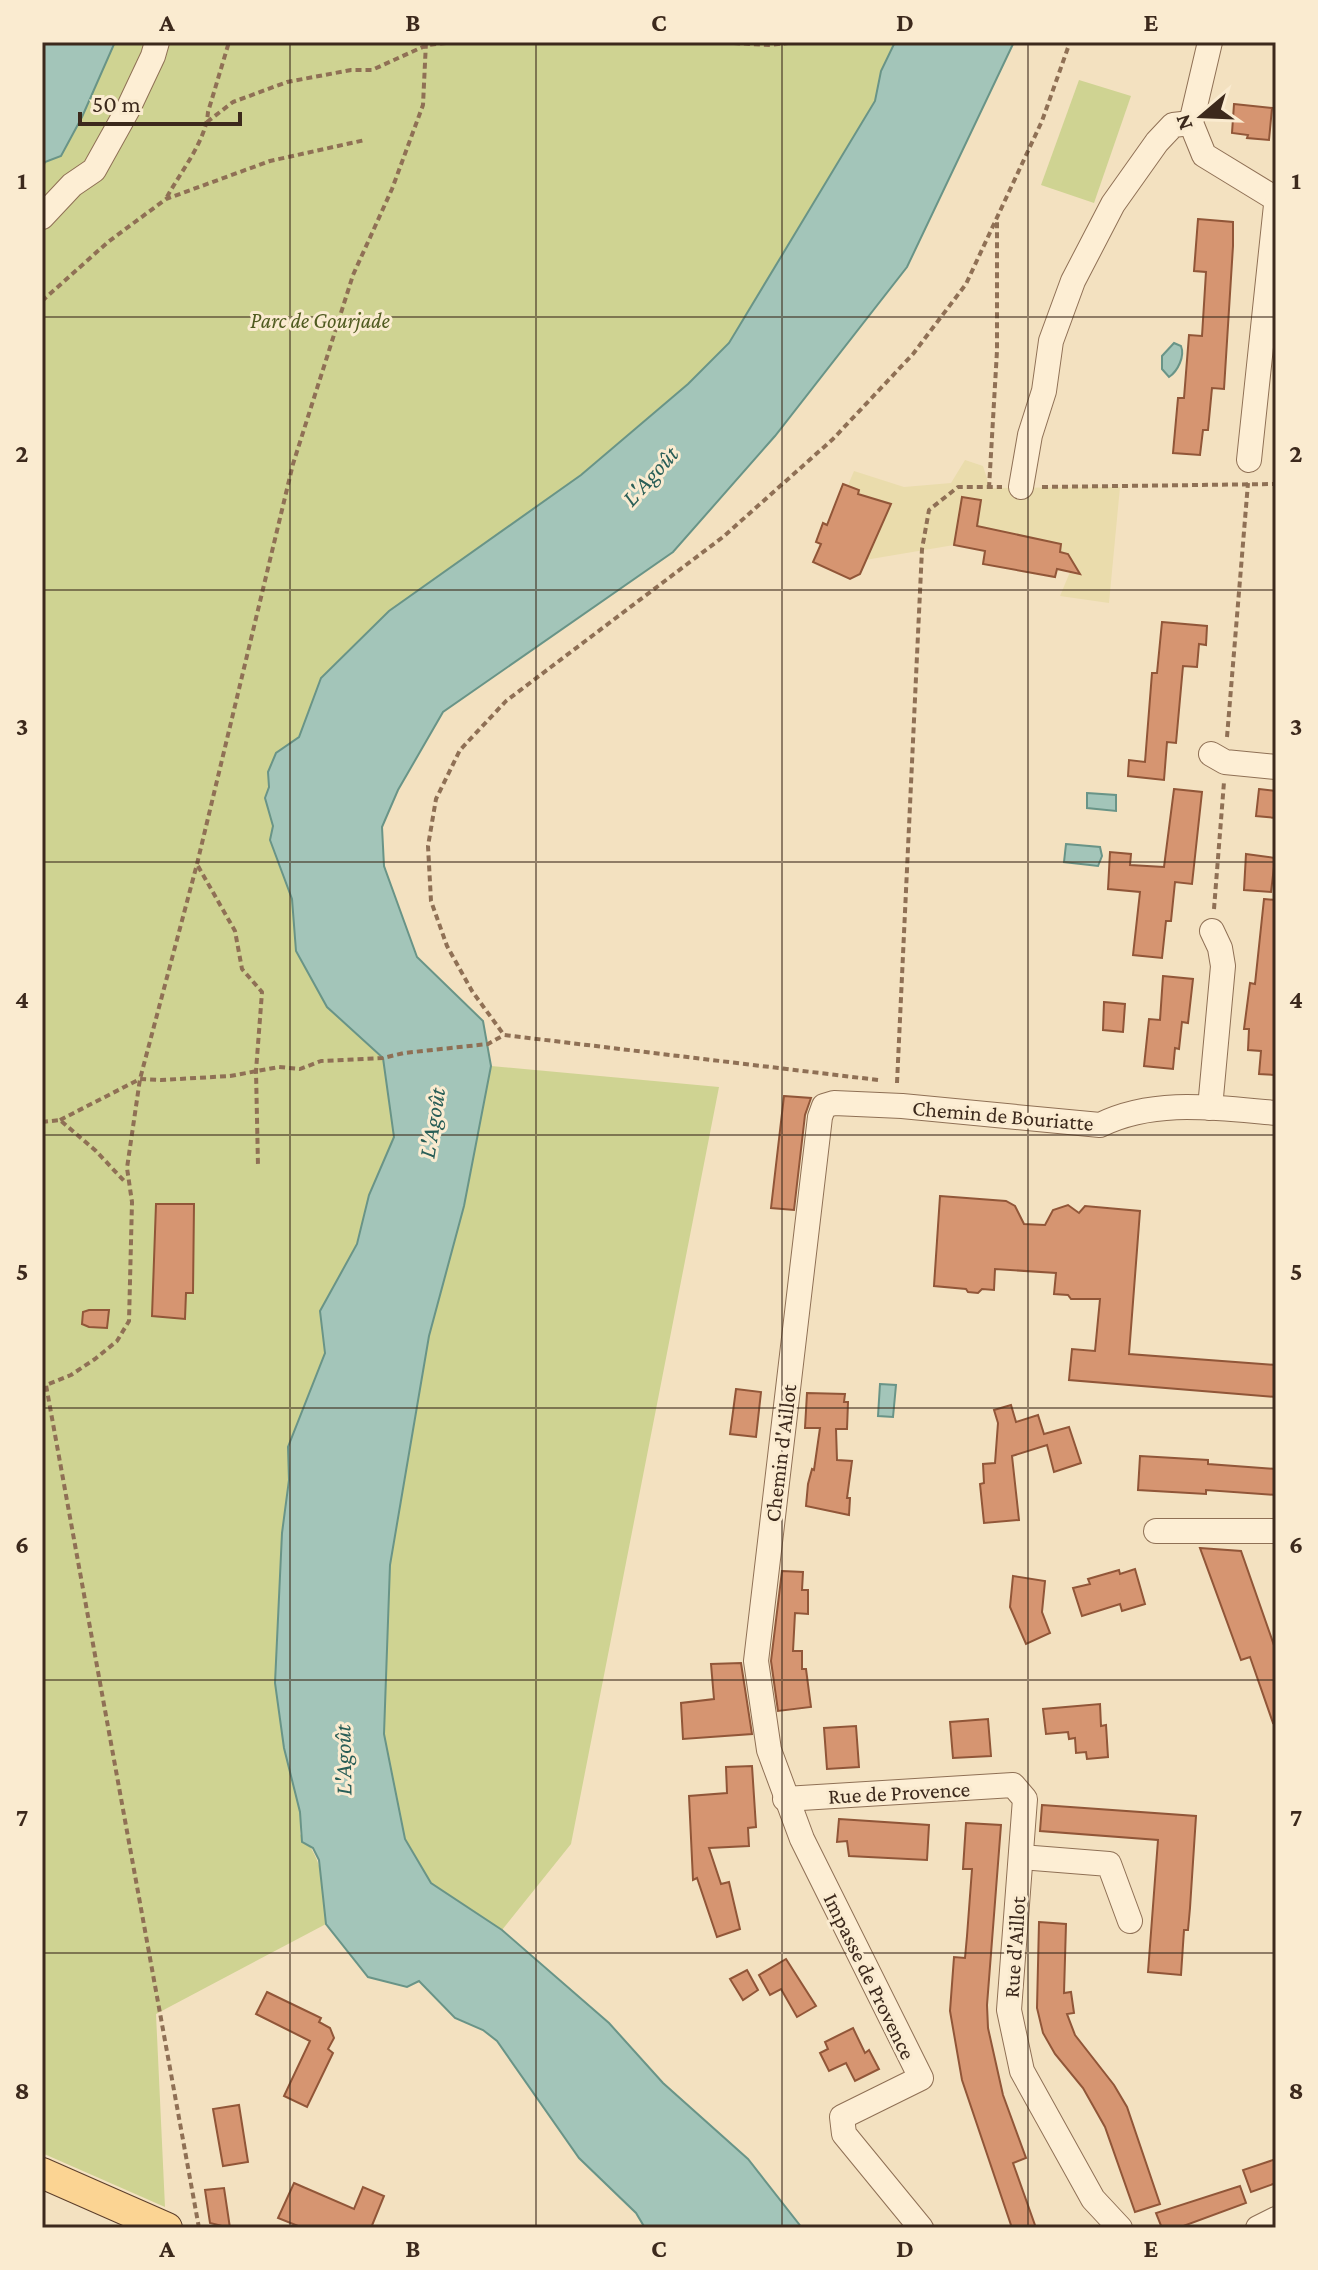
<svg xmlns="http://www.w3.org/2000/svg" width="1318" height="2270" viewBox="0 0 1318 2270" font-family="'Crimson Pro',serif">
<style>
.farmland{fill:#eadcac}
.green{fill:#cfd392}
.water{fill:#a3c5b9;stroke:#699487;stroke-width:2}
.building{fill:#d69571;stroke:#915638;stroke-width:2}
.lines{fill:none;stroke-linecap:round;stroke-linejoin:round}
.minor-casing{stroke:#8f7055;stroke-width:26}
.major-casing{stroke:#5c3e2a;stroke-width:32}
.path{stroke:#8f7055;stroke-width:4;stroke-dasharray:6 4;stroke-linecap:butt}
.minor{stroke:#fdeed4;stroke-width:24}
.major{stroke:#fbd493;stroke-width:30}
.grid{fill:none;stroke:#3c291c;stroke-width:2;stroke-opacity:0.55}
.labels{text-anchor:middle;stroke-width:6;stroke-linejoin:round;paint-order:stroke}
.park-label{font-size:22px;font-style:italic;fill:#505b20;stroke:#faebd0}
.street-label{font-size:22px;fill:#3c291c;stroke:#faebd0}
.water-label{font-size:24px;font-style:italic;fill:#295e57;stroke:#faebd0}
.neatline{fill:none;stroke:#3c291c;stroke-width:3}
.grid-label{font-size:26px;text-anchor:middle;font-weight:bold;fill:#3c291c}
</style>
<rect width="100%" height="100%" fill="#f3e1c0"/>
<polygon class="farmland" points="965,460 983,466 990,488 1120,487 1109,603 1060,596 1070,572 1076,568 1060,552 1061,544 977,527 980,500 962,498 954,545 865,560 890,504 846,490 854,471 904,487 951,483"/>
<g class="green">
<path d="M42,42h853l-14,29 -6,30 -146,242 -41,41 -107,91 -192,136 -68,67 -22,59 -23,16 -8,19 1,15 -4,11 8,28 -3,15 22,58 4,52 31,56 56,51 11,79 -25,58 -12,49 -37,67 6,42 -38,94 1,33 -7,53 -7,150 9,65 16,64v22c26,28 23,54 26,90l-170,90 9,193 -123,-54z"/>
<polygon points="1079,80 1131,96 1094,203 1041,185"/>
<polygon points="491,1066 719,1087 571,1844 502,1930 431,1883 405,1839 384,1734 390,1565 429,1336 464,1206"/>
</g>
<g class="water">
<polygon points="42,42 115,42 82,117 61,156 45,162 42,170"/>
<polygon points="895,42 1014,42 907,267 775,436 673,552 443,712 398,790 382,827 384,866 417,957 483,1021 491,1066 464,1206 429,1336 390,1565 384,1734 405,1839 431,1883 502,1930 609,2023 663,2083 748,2159 802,2228 645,2228 636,2213 579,2158 497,2041 483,2030 455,2018 419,1981 407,1987 368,1977 326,1924 319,1860 313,1848 302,1842 300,1812 284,1748 275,1683 282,1533 289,1480 288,1447 325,1353 320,1311 357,1244 369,1195 394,1137 383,1058 327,1007 296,951 292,899 270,840 273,826 265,798 269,787 268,772 276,753 299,737 321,678 389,611 581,475 688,384 729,343 875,101 881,71"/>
<path d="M1174,343l7,3c4,10 -3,25 -12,31l-7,-8v-13z"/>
<polygon points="1087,793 1116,795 1116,811 1087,808"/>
<polygon points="1066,844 1100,847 1102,856 1098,866 1064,862"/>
<polygon points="880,1384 896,1385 893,1417 878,1416"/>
</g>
<g class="building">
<polygon points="1234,104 1272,108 1269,140 1247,138 1248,135 1232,133"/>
<polygon points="1198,219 1233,222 1233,246 1224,389 1212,388 1208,430 1203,430 1200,455 1173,453 1178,398 1184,398 1189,335 1202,336 1206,272 1194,271"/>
<polygon points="843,484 859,490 858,494 891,504 860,574 850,579 813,562 821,544 816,542 823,523 827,525"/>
<polygon points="962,497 981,500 977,526 1061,544 1060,552 1068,554 1080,574 1057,569 1055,577 983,564 985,551 954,545"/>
<polygon points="1162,622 1207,626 1206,645 1199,644 1197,667 1183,666 1176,743 1167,742 1164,780 1128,776 1129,760 1145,762 1152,673 1157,673"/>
<polygon points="1174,789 1202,792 1192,884 1175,882 1171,921 1166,921 1162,958 1133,955 1140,892 1108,889 1110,852 1131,854 1130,865 1164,867"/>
<polygon points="1259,789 1276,791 1276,818 1256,816"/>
<polygon points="1246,854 1275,858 1271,892 1244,890"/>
<polygon points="1264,899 1276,900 1276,1075 1259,1074 1261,1051 1248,1050 1249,1029 1244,1029 1250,983 1255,984"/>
<polygon points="1163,976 1193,979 1188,1023 1182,1022 1179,1049 1175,1048 1173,1069 1144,1066 1149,1019 1160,1020"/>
<polygon points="1104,1002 1125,1004 1123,1032 1103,1030"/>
<polygon points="784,1096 811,1098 805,1115 794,1210 771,1208"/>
<polygon points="940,1196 1006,1201 1015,1206 1024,1224 1045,1225 1053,1210 1068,1205 1079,1213 1085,1206 1140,1211 1129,1354 1276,1365 1276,1397 1069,1380 1072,1349 1095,1351 1100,1299 1071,1299 1068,1295 1054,1294 1056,1273 995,1269 994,1290 982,1289 978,1293 968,1292 966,1289 934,1286"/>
<polygon points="156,1204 194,1204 193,1293 186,1293 185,1319 152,1316"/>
<polygon points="89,1310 109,1310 107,1328 89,1327 82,1324 83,1312"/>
<polygon points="736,1389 761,1392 756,1437 730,1434"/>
<polygon points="807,1393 845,1394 844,1402 848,1402 847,1429 836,1429 837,1460 852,1461 847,1498 850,1498 849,1515 806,1506 808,1484 812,1469 814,1470 820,1428 805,1428"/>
<polygon points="1011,1405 1016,1422 1038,1415 1044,1434 1069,1427 1081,1463 1054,1472 1047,1445 1012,1456 1019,1520 984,1523 980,1484 984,1483 983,1464 995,1463 998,1423 994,1410"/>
<polygon points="1140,1456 1208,1460 1208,1464 1276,1469 1276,1495 1206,1490 1206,1494 1138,1490"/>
<polygon points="1200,1548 1241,1551 1276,1651 1276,1722 1273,1723 1250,1657 1241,1660"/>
<polygon points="1135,1569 1145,1604 1122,1611 1120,1604 1082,1616 1073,1588 1090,1584 1088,1579 1119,1570 1120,1574"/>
<polygon points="782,1571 803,1572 802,1590 808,1590 808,1614 795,1613 793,1651 802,1651 802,1669 806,1669 811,1707 778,1711 771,1661"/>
<polygon points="1013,1576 1045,1581 1042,1612 1050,1633 1026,1644 1010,1607"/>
<polygon points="741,1663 752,1734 683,1739 681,1703 714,1699 711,1664"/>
<polygon points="1100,1704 1101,1726 1106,1725 1108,1757 1087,1759 1086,1752 1076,1753 1075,1738 1069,1739 1068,1732 1046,1734 1043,1709"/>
<polygon points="988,1719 991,1756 953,1758 950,1722"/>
<polygon points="856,1726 859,1767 827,1769 824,1728"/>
<polygon points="752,1766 756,1827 748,1828 749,1846 709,1848 721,1884 729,1882 740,1929 717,1937 697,1878 693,1880 689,1796 727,1793 726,1767"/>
<polygon points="1042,1805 1196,1816 1190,1908 1188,1930 1184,1930 1181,1975 1148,1972 1158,1840 1040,1831"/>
<polygon points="839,1819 929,1825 927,1860 849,1856 847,1841 837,1842"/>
<polygon points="966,1823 1001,1825 987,2005 988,2028 1003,2095 1026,2158 1013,2163 1036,2228 1012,2228 962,2080 950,2011 954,1957 965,1958 967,1936 972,1869 963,1869"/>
<polygon points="1039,1922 1066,1924 1064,1993 1071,1992 1074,2013 1067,2014 1075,2035 1114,2085 1127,2107 1160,2204 1135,2212 1105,2127 1083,2088 1055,2054 1043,2033 1037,2008"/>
<polygon points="786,1959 816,2006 797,2017 781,1989 770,1995 759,1975"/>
<polygon points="747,1970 758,1990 743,2000 730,1979"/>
<polygon points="267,1992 321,2018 319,2022 330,2028 334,2038 328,2049 333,2053 307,2107 284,2096 310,2041 256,2014"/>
<polygon points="853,2028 865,2053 869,2050 879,2069 855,2081 846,2063 829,2071 820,2053 828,2049 825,2042"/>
<polygon points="239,2105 248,2162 223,2166 213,2109"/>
<polygon points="1276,2159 1276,2183 1251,2192 1243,2170"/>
<polygon points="294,2183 354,2209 363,2187 384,2196 371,2228 303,2228 278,2218"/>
<polygon points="1240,2186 1246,2203 1178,2228 1162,2228 1156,2213"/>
<polygon points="224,2188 230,2228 210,2223 205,2190"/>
</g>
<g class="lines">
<g class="minor-casing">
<g id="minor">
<polyline points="1210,42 1191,123 1204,155 1276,199"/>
<polyline points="42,217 72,185 94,170 128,109 153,56 157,42"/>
<polyline points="1249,460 1276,205"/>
<polyline points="1021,487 1030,435 1044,391 1051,341 1073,281 1113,204 1157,142 1173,125 1191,123"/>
<polyline points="1211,754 1225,762 1276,767"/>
<polyline points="1210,1108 1223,966 1220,948 1212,931"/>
<polyline points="1156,1531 1276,1531"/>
<polyline points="785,1799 1013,1785 1025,1799 1009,2010 1022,2071 1093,2199 1120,2228"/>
<polyline points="1021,1857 1109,1864 1130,1921"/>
<path d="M921,2228l-77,-94 -2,-17 79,-39 -119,-239 -33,-89 -13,-89 64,-544 4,-11 10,-3 68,3 198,19c55,-27 117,-17 176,-12"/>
<polyline points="1258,2228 1276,2219"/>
</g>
</g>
<g class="major-casing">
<polyline id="major" points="42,2173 167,2228"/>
</g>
<g class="path">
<polyline points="714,42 770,45 796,42"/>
<polyline points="207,122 233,102 287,82 351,70 372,70 427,45 454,42"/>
<path d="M167,197c14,-26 39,-56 41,-85l21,-70"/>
<polyline points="42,301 108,242 166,199 270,161 365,140"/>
<polyline points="1042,487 1276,484"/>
<polyline points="989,488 997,351 997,220"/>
<polyline points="1227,737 1248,483"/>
<polyline points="198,866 235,931 242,969 262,992 256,1071 258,1166"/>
<polyline points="1214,909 1224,782"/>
<polyline points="878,1080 504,1035 472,991 447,946 431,901 428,846 436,799 460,750 506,701 723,537 833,439 913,354 966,284 1042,121 1070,42"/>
<polyline points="897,1083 922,549 929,510 958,487 1002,487"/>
<polyline points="60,1120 140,1079 161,1080 230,1076 279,1067 300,1069 321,1061 383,1058 404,1053 488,1044 504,1035"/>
<polyline points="42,1122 60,1120 96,1151 126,1183"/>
<polyline points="199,2228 46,1385 71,1375 95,1359 117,1341 129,1321 132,1202 127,1168 140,1079 197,864 293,464 353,275 392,189 423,105 426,42"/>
</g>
<use href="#minor" class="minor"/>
<use href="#major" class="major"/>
</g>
<path class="grid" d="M290,42v2186M536,42v2186M782,42v2186M1028,42v2186M42,317h1234M42,590h1234M42,862h1234M42,1135h1234M42,1408h1234M42,1680h1234M42,1953h1234"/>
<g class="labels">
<g class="park-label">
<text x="320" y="328">Parc de Gourjade</text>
</g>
<g class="street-label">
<text transform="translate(1003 1115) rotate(5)" y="8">Chemin de Bouriatte</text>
<text transform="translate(780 1453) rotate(-83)" y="8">Chemin d'Aillot</text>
<text transform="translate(899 1792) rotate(-3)" y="8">Rue de Provence</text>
<text transform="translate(1014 1947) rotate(-86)" y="8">Rue d'Aillot</text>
<text transform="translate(870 1976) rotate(64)" y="8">Impasse de Provence</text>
</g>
<g class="water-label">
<text transform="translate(650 476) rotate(-48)" y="8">L'Agoût</text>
<text transform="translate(432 1123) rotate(-81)" y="8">L'Agoût</text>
<text transform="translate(343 1760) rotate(-91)" y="8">L'Agoût</text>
</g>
</g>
<rect width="1318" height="2270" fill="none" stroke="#faebd0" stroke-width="88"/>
<g transform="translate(1202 116) rotate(251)" stroke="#faebd0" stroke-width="6" paint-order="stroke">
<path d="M0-6L14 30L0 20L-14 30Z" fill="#3c291c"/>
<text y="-12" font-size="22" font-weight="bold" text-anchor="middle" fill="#3c291c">N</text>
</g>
<path d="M80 112v12h160v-12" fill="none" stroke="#3c291c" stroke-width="4"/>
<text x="92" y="112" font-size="24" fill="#3c291c" stroke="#faebd0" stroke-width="6" paint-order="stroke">50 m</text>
<rect x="44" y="44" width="1230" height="2182" class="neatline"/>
<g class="grid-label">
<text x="167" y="31">A</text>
<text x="413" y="31">B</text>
<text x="659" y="31">C</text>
<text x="905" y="31">D</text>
<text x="1151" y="31">E</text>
<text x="22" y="189">1</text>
<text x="1296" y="189">1</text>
<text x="22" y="462">2</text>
<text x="1296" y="462">2</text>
<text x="22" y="735">3</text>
<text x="1296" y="735">3</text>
<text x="22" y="1008">4</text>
<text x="1296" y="1008">4</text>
<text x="22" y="1280">5</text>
<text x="1296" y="1280">5</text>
<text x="22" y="1553">6</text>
<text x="1296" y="1553">6</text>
<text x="22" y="1826">7</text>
<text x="1296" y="1826">7</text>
<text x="22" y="2099">8</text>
<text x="1296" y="2099">8</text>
<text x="167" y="2257">A</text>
<text x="413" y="2257">B</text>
<text x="659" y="2257">C</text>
<text x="905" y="2257">D</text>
<text x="1151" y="2257">E</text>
</g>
</svg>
